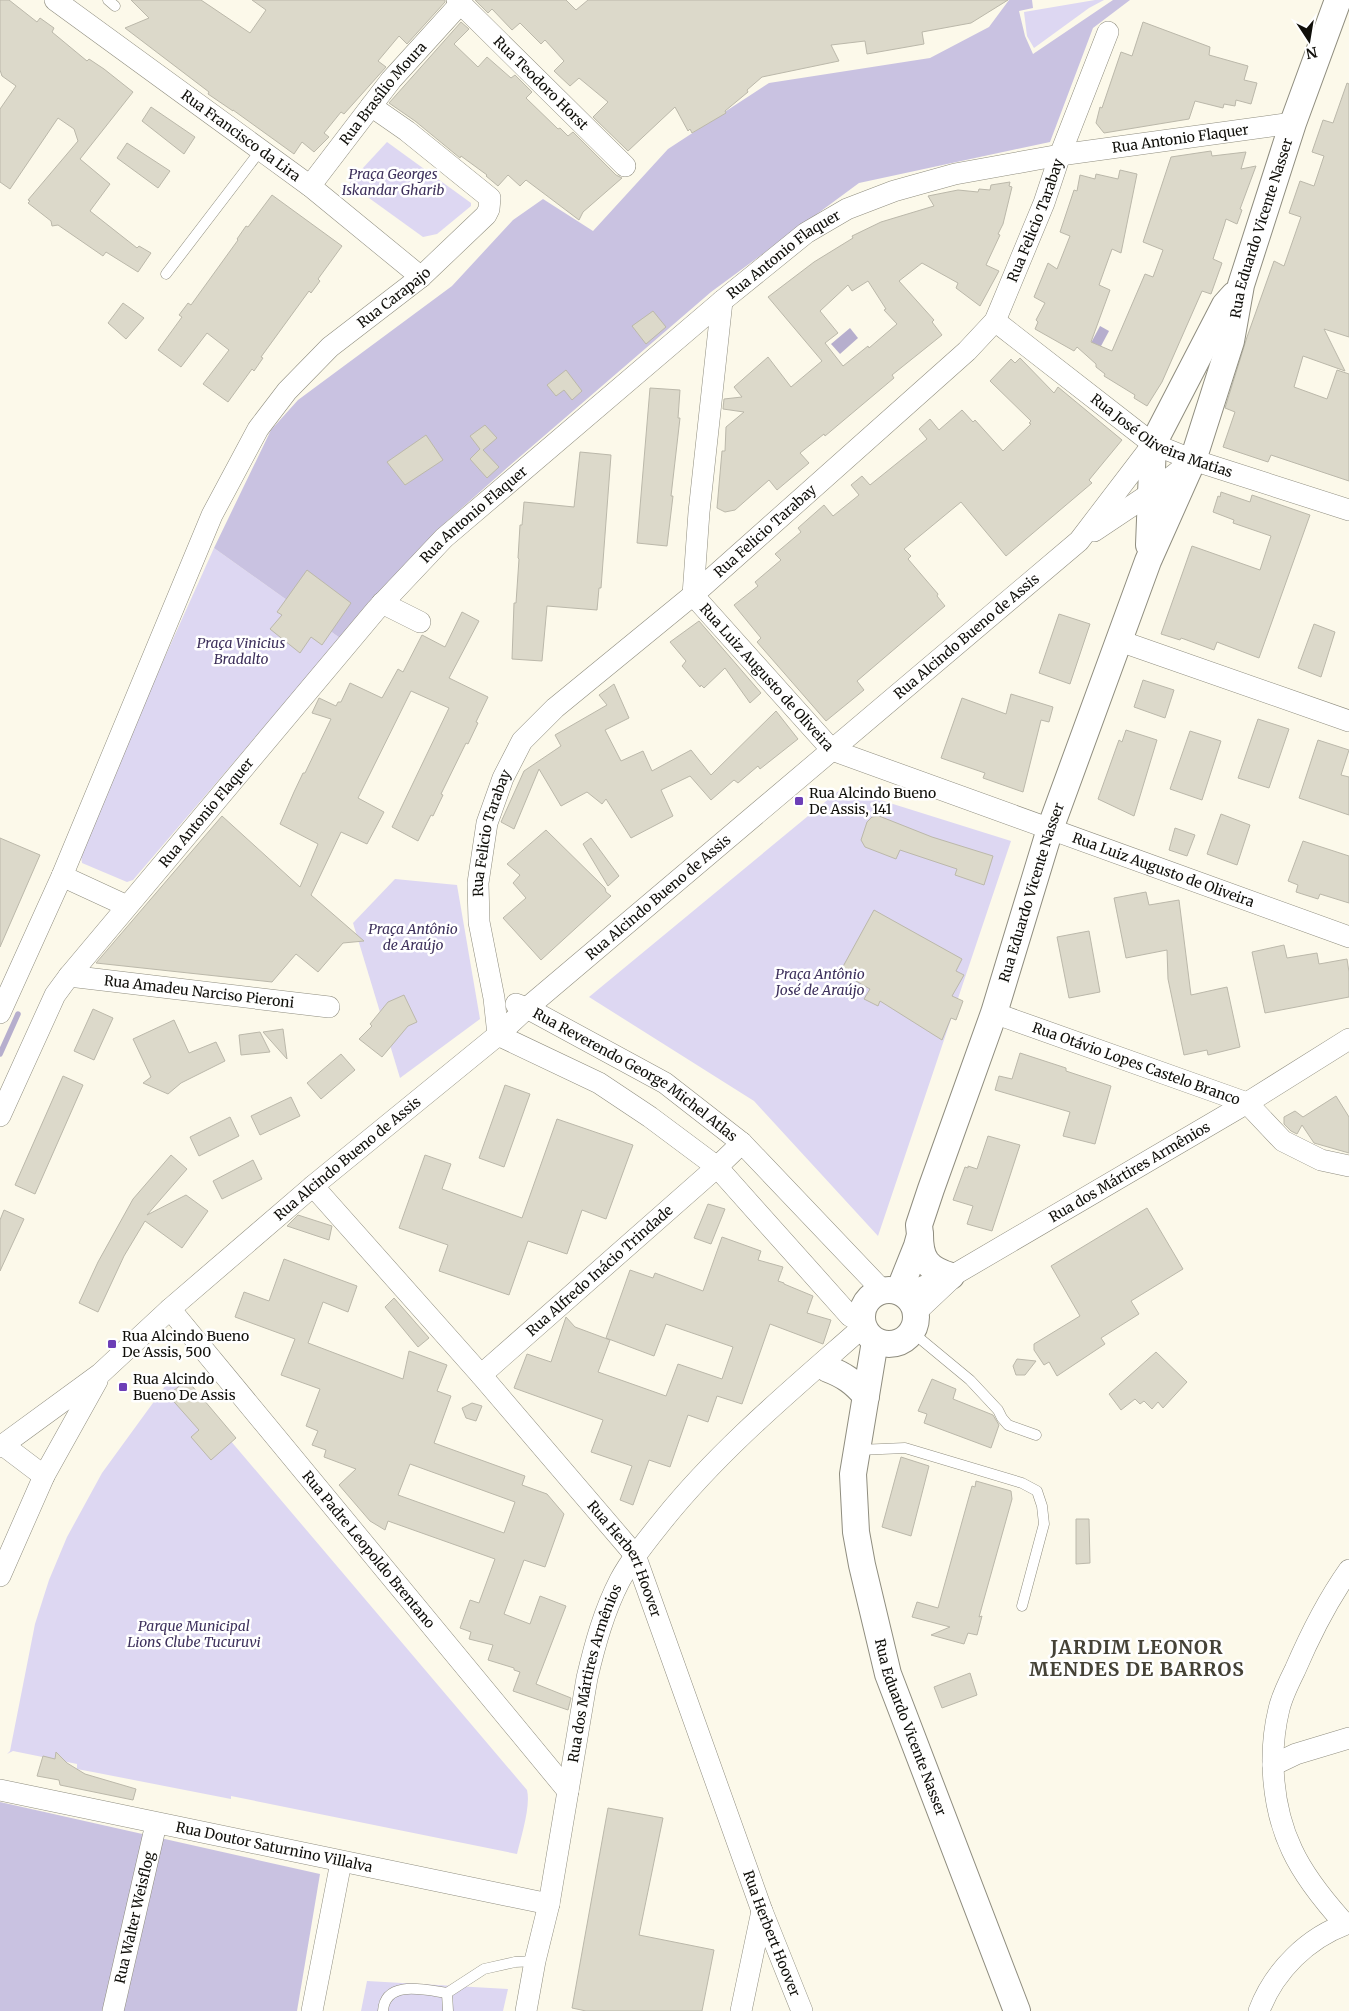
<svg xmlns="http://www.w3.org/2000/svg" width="1349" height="2011" viewBox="0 0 1349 2011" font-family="Merriweather,serif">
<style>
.green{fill:#ddd7f2}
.forest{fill:#c9c2e1}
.water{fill:#b6aecd}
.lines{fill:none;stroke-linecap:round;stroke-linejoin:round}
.stream{stroke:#b6aecd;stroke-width:5.5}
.building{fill:#dcd9ca;stroke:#bbb8aa;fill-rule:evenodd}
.service-casing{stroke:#8f8d7f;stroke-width:11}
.minor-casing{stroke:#8f8d7f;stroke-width:22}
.tertiary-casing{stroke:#8f8d7f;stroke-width:28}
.service{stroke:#fff;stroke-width:10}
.minor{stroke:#fff;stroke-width:21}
.tertiary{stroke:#fff;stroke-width:26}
.poi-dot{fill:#6c3eb6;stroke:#fff;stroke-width:2}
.labels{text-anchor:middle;stroke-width:5;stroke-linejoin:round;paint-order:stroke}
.street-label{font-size:14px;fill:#100f0a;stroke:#fff}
.park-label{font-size:14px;font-style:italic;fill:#3e315c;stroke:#fff}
.poi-label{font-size:14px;fill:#100f0a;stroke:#fff;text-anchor:start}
.district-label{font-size:19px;font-weight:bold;letter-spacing:1px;fill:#454236;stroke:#fff}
</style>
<rect width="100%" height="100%" fill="#fcf9ea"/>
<g class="green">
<polygon points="1095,0 1104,0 1089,8 1034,48 1027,36 1024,12"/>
<polygon points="387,142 471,203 471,206 437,234 423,237 351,185 350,182"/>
<polygon points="214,548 340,638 133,880 127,882 82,863 81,856 123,750"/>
<polygon points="842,788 1011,841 878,1236 754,1101 589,997"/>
<polygon points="395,879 457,885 480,1019 400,1078 353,923"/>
<path d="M174,1374l353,416c4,16 -6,47 -10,64l-286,-58v3l-133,-26 -21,-4v-5l-64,-13 -6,3 3,-3 25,-127 14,-44 18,-43 35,-64z"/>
<polygon points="367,1981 508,1989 503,2011 361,2011"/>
</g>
<g class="forest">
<polygon points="1009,0 1032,0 1033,8 1019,11 1025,36 1033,54 1113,0 1130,0 1093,28 1050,142 859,183 711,292 508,467 446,522 340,638 214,548 271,430 298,400 452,286 513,220 543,199 593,231 668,149 769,83 930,58 989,27"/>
<polygon points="0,1802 320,1874 297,2011 0,2011"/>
</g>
<g class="water">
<polygon points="1100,326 1109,331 1100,348 1091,343"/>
<polygon points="850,328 858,338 840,354 831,344"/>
</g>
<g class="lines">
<polyline class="stream" points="0,1054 18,1014"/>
</g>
<g class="building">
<polygon points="0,0 9,0 37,22 40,18 54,28 52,32 87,61 89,59 104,69 133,92 80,159 110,184 90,211 137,248 139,246 151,253 138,272 106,252 103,256 58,225 52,226 51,221 28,203 30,201 28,200 78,141 74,129 58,118 10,189 0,182 0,109 16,86 2,76 0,70"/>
<polygon points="131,0 201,0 250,33 266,10 252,0 445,0 445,2 407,44 399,36 378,61 386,67 344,114 341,112 324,133 329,137 314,152 302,142 294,154 233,110 233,111 208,94 209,92 125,28 149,18"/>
<polygon points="475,0 566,0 576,10 588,0 1008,0 971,23 922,32 924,44 867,54 865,41 831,45 839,61 762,77 747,90 748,92 725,111 726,113 692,133 690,129 688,131 675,107 628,151 593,117 608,102 579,78 570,86 554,71 564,61 545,40 541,44 520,23 512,30 492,9 488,13"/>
<polygon points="461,22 469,29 454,44 478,67 487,57 511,78 515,75 532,92 526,98 558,129 560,128 568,136 573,132 616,175 622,178 583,212 579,220 526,180 520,186 508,175 498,186 486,176 487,175 461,156 460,158 415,121 389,103"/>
<polygon points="1143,22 1210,47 1209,55 1248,66 1244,80 1257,83 1251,104 1236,100 1235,106 1224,104 1223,108 1195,101 1189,119 1104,133 1096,123 1100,107 1102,108 1121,52 1132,56"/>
<polygon points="1347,83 1349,84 1349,337 1324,329 1345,371 1303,356 1294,387 1327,399 1337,370 1349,374 1349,481 1271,455 1268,462 1223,447 1235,412 1225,408 1247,337 1274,261 1284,266 1301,217 1289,213 1300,181 1314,186 1324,156 1312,152 1323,120 1333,123"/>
<polygon points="151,107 195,137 184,154 142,121"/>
<polygon points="127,143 170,171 158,188 117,158"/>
<polygon points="1211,151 1212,156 1246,152 1241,169 1256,166 1240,209 1242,210 1237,224 1226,219 1224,226 1213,259 1222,263 1211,294 1202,291 1162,382 1147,406 1134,398 1135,395 1104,376 1105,374 1096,367 1096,364 1077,347 1074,351 1035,329 1038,322 1036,320 1045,303 1034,297 1048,263 1057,269 1070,236 1060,232 1074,190 1077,191 1080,175 1095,179 1096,174 1118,179 1120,170 1137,174 1121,253 1112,249 1099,285 1110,290 1091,342 1112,351 1145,274 1153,277 1163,250 1143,242 1171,157"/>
<path d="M1010,182l-1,4 3,1 -9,37 -5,10 2,1 -14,30 13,6 -19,35 -24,-18 2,-5 -36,-20 -23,18 35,39 -2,2 10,13 -50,40 2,3 -69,58 -1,-2 -24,19 9,10 -32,27 -8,-10 -34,30 -10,2 -8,-4 5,-57h3l1,-24 18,-15 -21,-3 1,-10 18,-2 -8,-10 34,-30 23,30 31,-26 -54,-64 46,-35 39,-24 -1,-2 29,-14 53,-16 -6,-10 30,-6 20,2 1,-3 11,1 1,-5zM868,281l18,28 -2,1 13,14 -28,24 -1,-2 -25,20 -18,-23 13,-10 -18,-22 28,-26 4,6z"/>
<polygon points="272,195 342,246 318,279 320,281 311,293 309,291 261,357 263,358 254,371 252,369 228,402 203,384 229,350 207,333 181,367 158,350 182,317 179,315 188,303 191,305 238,240 237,239 246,226 248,227"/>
<polygon points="123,303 144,318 126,339 108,323"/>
<polygon points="653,311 666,327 646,344 632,326"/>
<polygon points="1020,358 1054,393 1058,387 1122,440 1089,480 1092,483 1006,556 961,502 904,549 911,556 908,559 938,594 937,596 945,606 857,681 864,690 826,721 757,642 761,638 734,605 758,586 755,582 781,560 775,554 801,532 798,528 824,505 833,516 859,495 851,485 862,476 870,485 927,439 919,429 930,419 939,430 962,410 973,422 975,420 1003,451 1031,424 1029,423 1031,421 990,381 1011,359 1015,363"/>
<polygon points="566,370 582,391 572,400 564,390 556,396 547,385"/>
<polygon points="650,388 680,390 678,418 680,418 671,496 673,496 667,546 637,543"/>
<polygon points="485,425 497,438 483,450 499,467 487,478 470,459 480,449 470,436"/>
<polygon points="426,435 443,460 405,485 387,462"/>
<polygon points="580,452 611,455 601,588 599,588 597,610 547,606 542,661 512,659 514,603 516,603 519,559 518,558 520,525 522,525 524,502 574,507"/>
<polygon points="1221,492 1250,502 1252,495 1310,515 1259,658 1217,642 1214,650 1184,639 1181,638 1180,640 1161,634 1192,546 1260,570 1271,536 1233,523 1234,520 1213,512 1218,496 1220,497"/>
<polygon points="307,570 351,603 322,645 311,637 300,653 270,629 282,615 277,612"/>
<polygon points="462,612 479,621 449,678 488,697 476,722 478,723 468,744 466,743 441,794 443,795 433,816 431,815 418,841 392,827 449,708 411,691 358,798 384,812 367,844 341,832 311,895 364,941 343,943 318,972 296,954 272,982 96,963 222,816 300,887 318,844 280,824 294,792 303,773 305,773 331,719 312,713 319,698 336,706 338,702 341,702 350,683 382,698 398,669 403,672 422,635 445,647"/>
<polygon points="1059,614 1090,624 1070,684 1039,673"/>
<polygon points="699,621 761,693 750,703 725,668 704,688 701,685 700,687 682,666 686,661 670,642"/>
<polygon points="1314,624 1335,632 1321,677 1298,668"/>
<polygon points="1143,680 1174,690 1165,718 1134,707"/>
<polygon points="614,684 629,718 605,730 621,761 643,751 652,771 691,750 711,775 776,711 798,739 760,769 758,766 738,783 734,780 711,800 690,776 661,790 673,816 631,838 606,799 602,804 587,792 561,806 539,769 514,829 501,822 524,771 561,746 555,735 607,705 599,695"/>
<polygon points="1011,694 1053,707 1049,722 1041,720 1023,792 983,778 985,773 941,758 962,698 1006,714"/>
<polygon points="1258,719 1289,729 1269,788 1238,778"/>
<polygon points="1126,730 1157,740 1134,816 1098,799 1119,740 1122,742"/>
<polygon points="1190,731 1221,741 1202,800 1170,789"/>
<polygon points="1318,740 1349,750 1341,775 1349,777 1349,815 1299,798"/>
<polygon points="1221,814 1250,825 1237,865 1207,854"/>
<polygon points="879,816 932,837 993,856 984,885 955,875 957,869 900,850 896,859 865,847 861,840 867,822 872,817"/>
<polygon points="1175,828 1195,835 1187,856 1169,850"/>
<polygon points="546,830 605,888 606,892 611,896 541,960 503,918 526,898 513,883 520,875 507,864"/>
<polygon points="0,838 40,855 0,947"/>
<polygon points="591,838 619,876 608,886 583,844"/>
<polygon points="1303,841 1349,856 1349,903 1320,894 1318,899 1296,892 1298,885 1288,881"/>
<polygon points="1146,892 1149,905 1179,900 1191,995 1227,987 1240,1047 1208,1055 1207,1050 1184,1055 1168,979 1167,950 1126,958 1114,898"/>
<polygon points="874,910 962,959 956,971 964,975 952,996 963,1001 956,1020 951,1018 942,1040 880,1001 878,1006 864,999 870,989 840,972"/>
<polygon points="1089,931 1100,992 1069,998 1057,937"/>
<polygon points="1284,945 1287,958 1317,953 1319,964 1347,959 1349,972 1349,997 1265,1013 1252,952"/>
<polygon points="404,995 417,1022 408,1026 382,1057 359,1039 372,1026 370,1024 388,1002"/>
<polygon points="93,1009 113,1018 94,1060 74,1051"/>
<polygon points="174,1020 189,1053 216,1042 225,1061 181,1083 168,1094 143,1083 151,1077 133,1039"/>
<polygon points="283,1029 287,1059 263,1032"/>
<polygon points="260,1032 270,1052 241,1055 239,1035"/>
<polygon points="1020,1053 1066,1068 1066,1071 1111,1086 1095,1144 1063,1136 1070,1112 995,1090 999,1076 1012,1079"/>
<polygon points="341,1054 355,1070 321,1099 307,1083"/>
<polygon points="63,1076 83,1085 35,1194 15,1185"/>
<polygon points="505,1085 530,1094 504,1167 479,1158"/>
<polygon points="1336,1096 1349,1117 1349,1153 1314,1143 1302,1125 1297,1134 1291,1131 1284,1124 1284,1117 1295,1111 1303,1117"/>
<polygon points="291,1097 300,1116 260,1135 251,1116"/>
<polygon points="230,1117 239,1136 199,1156 190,1137"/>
<polygon points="557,1119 633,1145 606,1219 582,1210 567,1254 528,1241 509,1295 439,1271 448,1245 399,1228 425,1155 451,1164 442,1189 522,1218"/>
<polygon points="988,1136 1020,1145 992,1231 967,1224 973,1206 953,1200 965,1167 968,1168 968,1166 977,1169"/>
<polygon points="171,1155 187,1169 147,1215 186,1195 208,1211 182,1248 145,1221 124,1256 98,1312 79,1303 98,1262 133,1199"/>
<polygon points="253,1160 262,1179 222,1199 213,1181"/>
<polygon points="708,1204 725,1209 711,1244 694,1238"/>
<polygon points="1147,1208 1183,1269 1131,1301 1139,1314 1101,1338 1105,1344 1057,1376 1049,1362 1044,1365 1034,1350 1034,1344 1080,1316 1051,1266"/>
<polygon points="4,1210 24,1219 0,1271 0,1220"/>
<polygon points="298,1215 332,1226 329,1240 287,1226"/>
<polygon points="722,1237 761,1251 758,1260 783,1267 778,1281 784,1283 784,1284 813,1296 807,1313 831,1320 823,1344 770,1324 742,1404 717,1396 708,1422 688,1415 670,1467 649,1460 633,1505 620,1500 632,1466 591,1452 603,1420 514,1388 527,1354 551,1362 566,1317 575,1327 610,1340 598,1372 666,1396 678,1364 722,1379 733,1347 666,1324 654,1356 606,1338 630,1270 653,1278 655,1273 703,1291"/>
<path d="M284,1259l73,27 -9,26 -25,-10 -15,41 95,36 6,-28 38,14 -10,26 14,5 -17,47 91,33 -3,9 25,9 17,20 -19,53 -21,-7 -20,54 26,10 10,-28 26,10 -30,78 35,14 -3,12 -55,-19 7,-19 -6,-2v-2l-26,-8 5,-15 -24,-6 2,-7 -11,-4 10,-28 9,3 16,-44 -107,-38 -3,9 -15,-9 -31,-36 17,-16 -32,-12 2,-7 -14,-5 6,-14 -12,-5 14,-37 -39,-14 14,-36 -60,-22 9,-25 25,9zM410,1464l105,38 -11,31 -106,-38z"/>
<polygon points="394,1298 429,1338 418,1347 385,1307"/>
<polygon points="1156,1352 1187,1382 1163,1408 1158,1402 1152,1409 1144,1401 1140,1404 1135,1399 1121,1410 1109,1394"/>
<polygon points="1017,1359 1036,1361 1025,1375 1016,1375 1013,1366"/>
<polygon points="932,1379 956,1389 953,1399 993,1415 999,1425 991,1448 924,1423 927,1414 918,1411"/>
<polygon points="187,1380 236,1438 211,1460 191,1437 199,1430 168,1395"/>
<polygon points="472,1403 482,1406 476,1421 466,1418 462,1408"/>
<polygon points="901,1457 929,1466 911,1536 882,1527"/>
<polygon points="976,1481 1011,1491 1012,1499 979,1617 982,1616 977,1635 968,1633 964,1644 931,1635 950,1627 912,1617 917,1602 938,1608 972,1486 975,1487"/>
<polygon points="1076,1519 1089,1519 1090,1563 1076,1564"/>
<polygon points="970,1673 977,1695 942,1708 934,1687"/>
<polygon points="56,1752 67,1763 85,1774 136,1789 133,1800 60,1785 59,1780 37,1776 43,1756 55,1759"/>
<polygon points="608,1808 663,1818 639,1935 714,1950 702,2011 586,2011 572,2008"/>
</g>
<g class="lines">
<g class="service-casing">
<g id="service">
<polyline points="108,0 115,6"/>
<polyline points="166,274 260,151"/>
<polyline points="912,1332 970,1380 998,1410 1002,1418 1008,1425 1036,1435"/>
<polyline points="858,1450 905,1448 1022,1483 1037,1491 1042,1506 1044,1524 1022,1606"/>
<polyline points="447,1993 448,2011"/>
<path d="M383,2011c2,-32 43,-21 64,-18l37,-24 31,-7 20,-1"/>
</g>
</g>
<g class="minor-casing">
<g id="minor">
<path id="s1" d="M55,0l255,186 111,91"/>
<path id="s2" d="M457,0l168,166"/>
<path id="s3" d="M310,186l81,-106 69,-76"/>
<path id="s4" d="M722,301l-23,211 -6,83 139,155 517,187"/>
<path id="s5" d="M995,321l158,123 40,16 156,50"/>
<polyline points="1094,531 1151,493 1193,460"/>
<polyline points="382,603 420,622"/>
<polyline points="1120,641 1349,721"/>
<polyline points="62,876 127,906"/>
<path id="s6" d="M69,976l260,31"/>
<path id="s7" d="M516,1004l11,4 138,75 77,60 140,147"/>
<path id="s8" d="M0,1013l62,-137 150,-361 46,-86 29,-38 43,-44 91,-70 65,-62 3,-6 1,-11 -83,-67 -36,-25"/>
<path id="s9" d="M994,1013l253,90 36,38 38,19 28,6"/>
<path id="s10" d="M0,1116l55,-121 14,-19 307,-366 68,-72 278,-237 84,-68 41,-24 47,-18 61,-17 105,-19 233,-32"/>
<path id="s11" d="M313,1186l168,189 154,180 127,356 40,100"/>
<path id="s12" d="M905,1294l52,-21 290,-170 102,-64"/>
<path id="s13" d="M170,1309l398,482"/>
<polyline points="916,1312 950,1280"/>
<path id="s14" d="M862,1322l-12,-6 -133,-149 -67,-50 -51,-34 -101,-48 -4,-37 -15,-76 -1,-39 9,-60 16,-45 19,-37 33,-33 138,-113 274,-244 28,-30 49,-118 16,-48 48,-123"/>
<path id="s15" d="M481,1375l236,-208 25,-24"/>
<polyline points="3,1445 44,1476"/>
<path id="s16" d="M0,1447l100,-73 70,-65 143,-123 185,-151 29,-27 552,-467 74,-97"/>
<polyline points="0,1576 44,1476 97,1381"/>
<polyline points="1273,1765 1296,1754 1349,1738"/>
<path id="s17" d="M0,1790l549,114"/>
<path d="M1345,1924c-20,-22 -40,-46 -53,-74 -20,-42 -24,-96 -13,-141 3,-13 10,-27 16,-39 15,-35 32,-69 54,-100"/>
<path id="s18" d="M113,2011l43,-187"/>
<polyline points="312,2011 341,1862"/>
<path id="s19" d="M526,2011l9,-50 14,-57 38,-226c8,-34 17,-67 33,-98 12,-22 28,-41 44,-61 58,-72 131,-132 200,-193"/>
<polyline points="741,2011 762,1911"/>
<path d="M1259,2011c15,-40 49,-74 90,-88"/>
</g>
</g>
<g class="tertiary-casing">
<g id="tertiary">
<polyline points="1149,545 1153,444 1225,305 1234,295"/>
<path d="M920,1235c0,24 7,34 31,41"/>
<circle cx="889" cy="1317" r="27"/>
<path id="s20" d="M899,1291l18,-45 3,-11 -1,-10 12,-36 63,-176 56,-184 98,-268 45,-101 38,-119 10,-56 52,-162 45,-123"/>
<path id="s21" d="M875,1341l-22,133 3,58 6,33 26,109 129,337"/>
<path d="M828,1369c16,6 26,13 38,27"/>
</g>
</g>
<use href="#service" class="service"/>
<use href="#minor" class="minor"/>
<use href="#tertiary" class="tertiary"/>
</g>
<g class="poi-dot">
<rect x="794" y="796" width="10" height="10" rx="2.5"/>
<rect x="107" y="1339" width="10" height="10" rx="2.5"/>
<rect x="118" y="1382" width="10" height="10" rx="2.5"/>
</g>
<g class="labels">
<g class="street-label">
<text dy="5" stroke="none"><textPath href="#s2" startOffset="118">Rua Teodoro Horst</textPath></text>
<text dy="5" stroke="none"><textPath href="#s3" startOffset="118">Rua Brasílio Moura</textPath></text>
<text dy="5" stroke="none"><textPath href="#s1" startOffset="230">Rua Francisco da Lira</textPath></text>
<text dy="5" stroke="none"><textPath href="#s10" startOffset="1596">Rua Antonio Flaquer</textPath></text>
<text dy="5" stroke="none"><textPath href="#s14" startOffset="1515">Rua Felicio Tarabay</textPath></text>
<text dy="5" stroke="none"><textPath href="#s20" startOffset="1125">Rua Eduardo Vicente Nasser</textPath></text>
<text dy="5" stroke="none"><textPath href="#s10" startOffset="1176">Rua Antonio Flaquer</textPath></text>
<text dy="5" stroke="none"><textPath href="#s8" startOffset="829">Rua Carapajo</textPath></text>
<text dy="5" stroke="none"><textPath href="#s5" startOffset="204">Rua José Oliveira Matias</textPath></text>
<text dy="5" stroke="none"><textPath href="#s10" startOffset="771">Rua Antonio Flaquer</textPath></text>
<text dy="5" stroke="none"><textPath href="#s14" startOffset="1095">Rua Felicio Tarabay</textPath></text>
<text dy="5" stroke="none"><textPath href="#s16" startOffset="1262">Rua Alcindo Bueno de Assis</textPath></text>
<text dy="5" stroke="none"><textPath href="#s4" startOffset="406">Rua Luiz Augusto de Oliveira</textPath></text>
<text dy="5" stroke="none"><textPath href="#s10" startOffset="370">Rua Antonio Flaquer</textPath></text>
<text dy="5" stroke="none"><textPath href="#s14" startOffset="675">Rua Felicio Tarabay</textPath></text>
<text dy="5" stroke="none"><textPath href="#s4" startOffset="856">Rua Luiz Augusto de Oliveira</textPath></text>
<text dy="5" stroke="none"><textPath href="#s20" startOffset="421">Rua Eduardo Vicente Nasser</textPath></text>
<text dy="5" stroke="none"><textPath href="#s16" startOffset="858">Rua Alcindo Bueno de Assis</textPath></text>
<text dy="5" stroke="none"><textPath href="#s6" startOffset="131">Rua Amadeu Narciso Pieroni</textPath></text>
<text dy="5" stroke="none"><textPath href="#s9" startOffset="151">Rua Otávio Lopes Castelo Branco</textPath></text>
<text dy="5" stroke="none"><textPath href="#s7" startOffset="139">Rua Reverendo George Michel Atlas</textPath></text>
<text dy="5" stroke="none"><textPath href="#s16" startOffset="452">Rua Alcindo Bueno de Assis</textPath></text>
<text dy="5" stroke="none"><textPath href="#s12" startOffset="256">Rua dos Mártires Armênios</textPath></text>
<text dy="5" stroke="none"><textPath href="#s15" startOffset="158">Rua Alfredo Inácio Trindade</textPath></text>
<text dy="5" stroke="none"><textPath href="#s13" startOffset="312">Rua Padre Leopoldo Brentano</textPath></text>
<text dy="5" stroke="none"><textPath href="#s11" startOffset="488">Rua Herbert Hoover</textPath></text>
<text dy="5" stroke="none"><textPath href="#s19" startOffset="345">Rua dos Mártires Armênios</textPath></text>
<text dy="5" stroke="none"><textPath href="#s21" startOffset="396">Rua Eduardo Vicente Nasser</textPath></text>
<text dy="5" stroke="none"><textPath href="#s17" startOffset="280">Rua Doutor Saturnino Villalva</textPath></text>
<text dy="5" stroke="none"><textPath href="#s18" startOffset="96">Rua Walter Weisflog</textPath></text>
<text dy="5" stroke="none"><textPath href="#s11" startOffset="892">Rua Herbert Hoover</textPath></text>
</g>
<g class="park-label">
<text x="393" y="179">Praça Georges<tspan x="393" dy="16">Iskandar Gharib</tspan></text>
<text x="241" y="648">Praça Vinicius<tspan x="241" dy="16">Bradalto</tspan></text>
<text x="413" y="934">Praça Antônio<tspan x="413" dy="16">de Araújo</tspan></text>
<text x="820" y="979">Praça Antônio<tspan x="820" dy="16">José de Araújo</tspan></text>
<text x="194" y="1631">Parque Municipal<tspan x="194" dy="16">Lions Clube Tucuruvi</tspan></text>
</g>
<g class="poi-label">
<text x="809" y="798">Rua Alcindo Bueno<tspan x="809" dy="16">De Assis, 141</tspan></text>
<text x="122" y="1341">Rua Alcindo Bueno<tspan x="122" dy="16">De Assis, 500</tspan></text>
<text x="133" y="1384">Rua Alcindo<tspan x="133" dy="16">Bueno De Assis</tspan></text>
</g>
<g class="district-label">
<text x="1137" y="1654">JARDIM LEONOR<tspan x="1137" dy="22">MENDES DE BARROS</tspan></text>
</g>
</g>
<g transform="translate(1309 40) rotate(168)" stroke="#ffffff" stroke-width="4" paint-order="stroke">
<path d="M0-4L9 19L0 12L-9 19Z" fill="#100f0a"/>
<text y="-8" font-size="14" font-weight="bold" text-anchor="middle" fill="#100f0a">N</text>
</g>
</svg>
